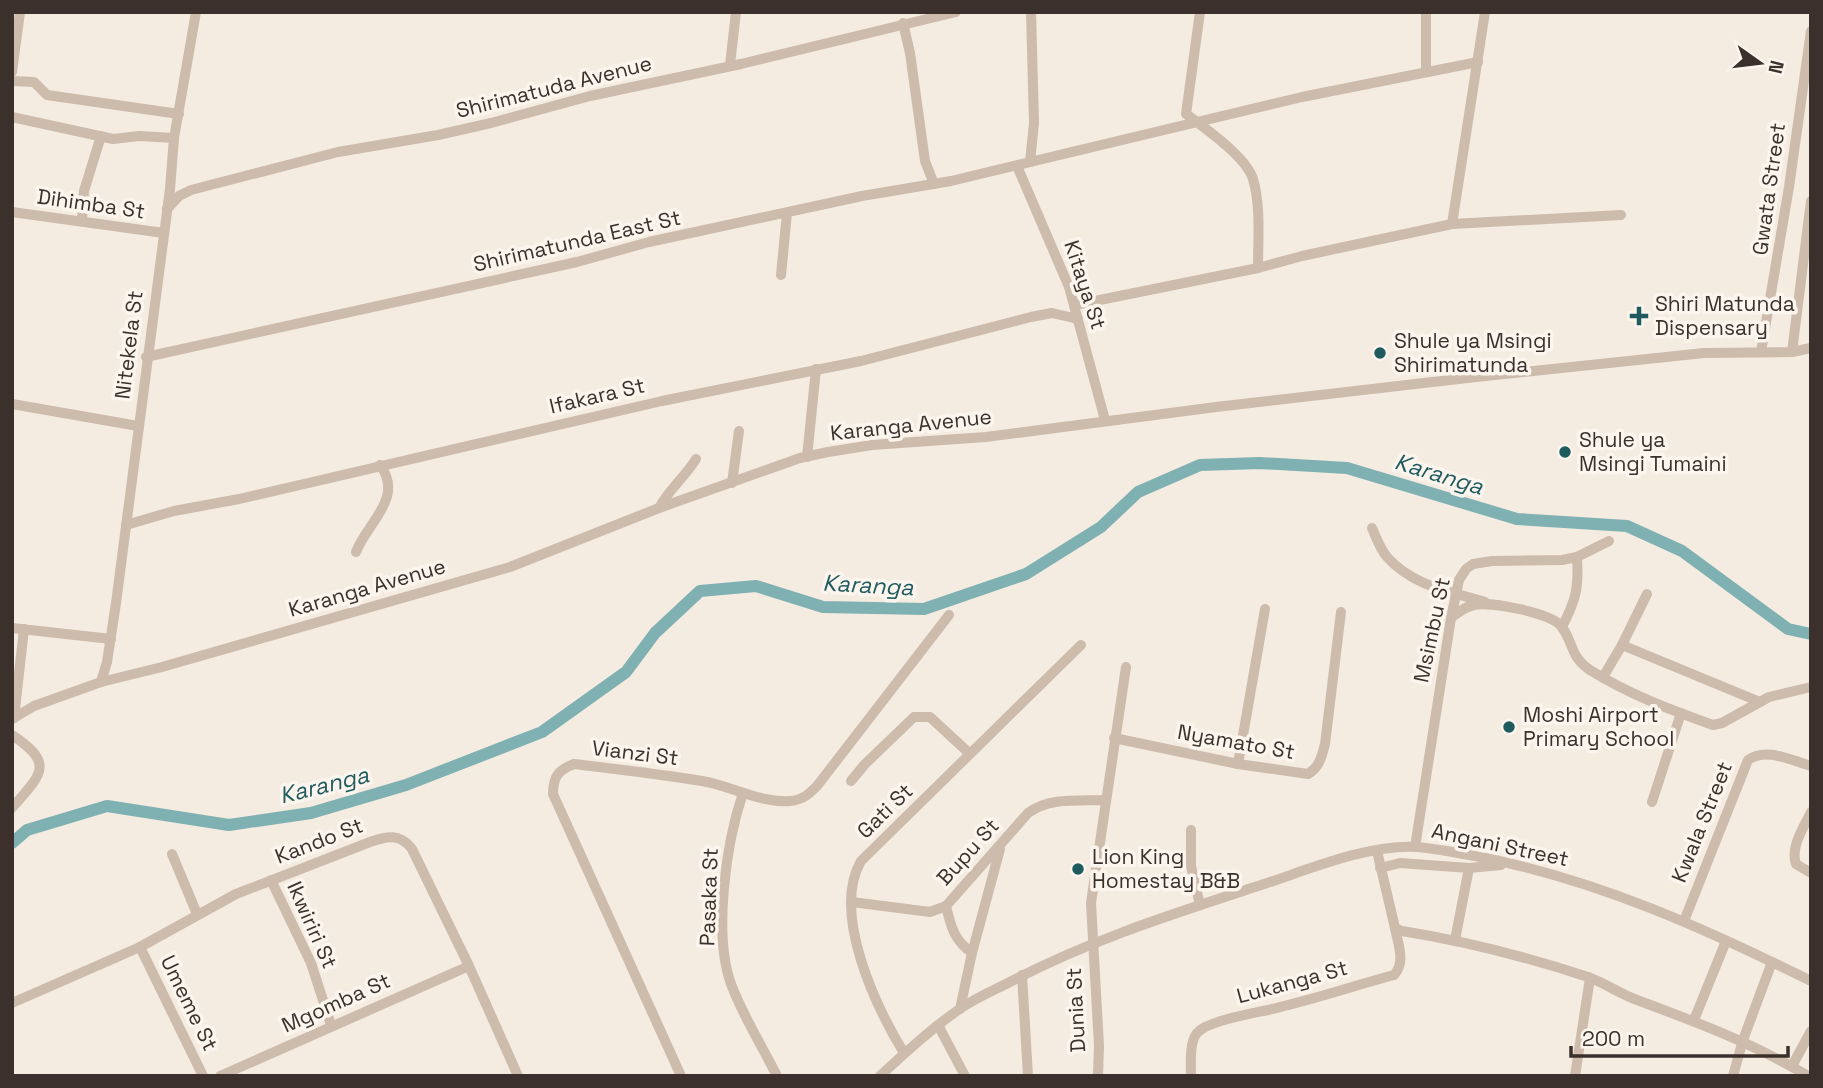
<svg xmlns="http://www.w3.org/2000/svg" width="1823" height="1088" viewBox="0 0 1823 1088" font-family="'Space Grotesk',sans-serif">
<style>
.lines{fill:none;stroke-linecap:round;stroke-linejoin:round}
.river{stroke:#7fb0b2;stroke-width:12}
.minor{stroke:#cdbbac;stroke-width:10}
.poi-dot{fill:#1f5a5e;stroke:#fbf5ee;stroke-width:2.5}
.labels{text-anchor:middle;stroke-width:7;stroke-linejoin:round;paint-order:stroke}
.street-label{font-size:21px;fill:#3b302b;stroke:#fbf5ee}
.poi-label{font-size:21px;fill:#3b302b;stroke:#fbf5ee;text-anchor:start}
.water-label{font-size:23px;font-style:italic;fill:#1f5a5e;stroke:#fbf5ee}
</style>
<rect width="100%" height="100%" fill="#f4ebe1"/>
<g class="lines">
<polyline class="river" points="12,843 27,830 107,806 229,825 311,813 406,785 542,732 626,672 655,633 700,591 756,586 823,607 924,609 1026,574 1101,527 1138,492 1200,465 1260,463 1347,468 1517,519 1627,526 1682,551 1788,629 1811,634"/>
<g class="minor">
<path d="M1200,12l-14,102c19,14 60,43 67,65 8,27 5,61 5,89"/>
<polyline points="903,23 910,53 925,161 934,184"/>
<polyline points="730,65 736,12"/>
<polyline points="12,72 20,12"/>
<polyline points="1426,72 1426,12"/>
<polyline points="12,81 34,82 47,95 179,114"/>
<polyline points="12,117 113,139 139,136 174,138"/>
<polyline points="1030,162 1034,123 1031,12"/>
<polyline points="1017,166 1069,287 1105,420"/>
<polyline points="167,209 179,196 191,190 338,152 438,135 491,123 590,96 741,64 956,12"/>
<polyline points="12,212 164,233"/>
<polyline points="82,221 84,191 101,136"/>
<polyline points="1452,224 1485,12"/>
<polyline points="781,275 787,213"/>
<polyline points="1075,305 1258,268 1302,256 1452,224 1621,215"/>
<polyline points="1761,352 1789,187 1811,31"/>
<polyline points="1792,352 1811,201"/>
<polyline points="146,357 577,262 649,242 862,196 951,181 1302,97 1478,62"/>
<polyline points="12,404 138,426"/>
<polyline points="807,457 816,369"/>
<polyline points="732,483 739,431"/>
<path d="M659,508c10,-19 26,-31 37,-49"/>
<polyline points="126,525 174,511 239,499 662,401 861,361 1031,317 1052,313 1078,319"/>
<path d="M1372,528c4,9 8,21 15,29 26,29 62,34 98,45"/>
<path d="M356,552c10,-28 49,-54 24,-87"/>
<path d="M1451,618c7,-6 14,-11 23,-13 16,-4 77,8 87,21 13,16 8,30 29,44 38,24 81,40 123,55l9,-2 47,-26 42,-10"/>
<path d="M1562,627c14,-27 17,-39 15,-70"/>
<polyline points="12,628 111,639"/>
<polyline points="1622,645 1760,702"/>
<polyline points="1603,677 1622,645 1647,594"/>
<polyline points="101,682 107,662 116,603 170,189 174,138 196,12"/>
<polyline points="14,718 24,629"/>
<polyline points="12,719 34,706 101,682 162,667 510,567 659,508 800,458 828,452 872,445 986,437 1216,407 1476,377 1704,353 1792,352 1811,348"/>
<path d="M12,735c44,29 29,39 0,73"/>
<path d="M1114,738l124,26 70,10c11,-6 14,-18 17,-30l16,-132"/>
<polyline points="1238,764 1265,609"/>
<polyline points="851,781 865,764 914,717 930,717 969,753"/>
<path d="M743,793c-17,50 -30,141 -12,191 12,32 31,62 46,92"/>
<polyline points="1652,802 1681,713"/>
<path d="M1811,812c-7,15 -21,35 -15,52l15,9"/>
<polyline points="1191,830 1191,866 1200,905"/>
<polyline points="1415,847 1451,618 1459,580 1466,569 1473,564 1492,561 1562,560 1577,557 1609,541"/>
<path d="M1377,851l18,77 7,3c63,10 125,26 186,46 17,6 32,17 49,23 59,22 116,43 171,76"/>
<polyline points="172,854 197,914"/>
<polyline points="1380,868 1400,863 1469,868 1501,865"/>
<polyline points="271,880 311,963 331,1025"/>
<path d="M852,902l78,10 16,-6 82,-93c22,-16 50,-12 77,-13"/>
<path d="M946,906c5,21 8,34 26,47"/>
<path d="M1684,921l64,-161c18,-13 42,0 63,6"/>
<polyline points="1455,940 1469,868"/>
<polyline points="140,947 203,1076"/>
<polyline points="1022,975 1028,1076"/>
<path d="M12,1003l128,-56 96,-53 134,-52c17,-6 30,-9 42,7l57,117 49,110"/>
<polyline points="960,1009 972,953 1000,849"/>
<polyline points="1694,1020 1726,941"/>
<polyline points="938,1025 965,1076"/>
<path d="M904,1053c-28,-46 -73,-140 -43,-192l220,-216"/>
<polyline points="1792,1066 1811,1031"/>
<polyline points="220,1076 469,966"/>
<path d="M681,1076l-128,-282c0,-17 5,-24 21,-30 42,5 86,10 128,17 30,5 57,22 88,20 13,-1 19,-7 27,-15l132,-171"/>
<path d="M880,1076c26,-24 52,-48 81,-68 15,-10 31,-17 47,-25 81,-43 168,-70 256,-99 46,-15 105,-40 153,-37 23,2 46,7 68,11 115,23 221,71 326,123"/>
<polyline points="1098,1076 1099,1046 1091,903 1126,667"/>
<path d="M1191,1076c0,-12 -2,-33 6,-43 12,-14 68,-21 87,-27 37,-9 73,-21 110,-31 12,-13 4,-31 1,-47"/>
<polyline points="1575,1076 1590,978"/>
<polyline points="1733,1076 1743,1040 1772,962"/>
</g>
</g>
<g class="poi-dot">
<path d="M1635.5 305.5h7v7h7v7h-7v7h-7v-7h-7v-7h7z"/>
<circle cx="1380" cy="353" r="7"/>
<circle cx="1565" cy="452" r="7"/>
<circle cx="1509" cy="727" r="7"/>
<circle cx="1078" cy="869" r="7"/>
</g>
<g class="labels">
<g class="street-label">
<text transform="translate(554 87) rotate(-14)" y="7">Shirimatuda Avenue</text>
<text transform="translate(1769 189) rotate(-82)" y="7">Gwata Street</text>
<text transform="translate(91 204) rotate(8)" y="7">Dihimba St</text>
<text transform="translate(577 241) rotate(-13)" y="7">Shirimatunda East St</text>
<text transform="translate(1085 285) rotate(72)" y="7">Kitaya St</text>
<text transform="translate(129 345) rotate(-83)" y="7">Nitekela St</text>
<text transform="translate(597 396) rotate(-13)" y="7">Ifakara St</text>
<text transform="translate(911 425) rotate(-6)" y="7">Karanga Avenue</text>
<text transform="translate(367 588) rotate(-16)" y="7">Karanga Avenue</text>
<text transform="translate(1432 630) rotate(-78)" y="7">Msimbu St</text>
<text transform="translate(1236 742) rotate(10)" y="7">Nyamato St</text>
<text transform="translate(635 753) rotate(7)" y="7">Vianzi St</text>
<text transform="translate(885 811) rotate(-44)" y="7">Gati St</text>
<text transform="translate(1702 822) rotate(-68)" y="7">Kwala Street</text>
<text transform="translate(319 841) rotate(-21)" y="7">Kando St</text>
<text transform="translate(1500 845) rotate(12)" y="7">Angani Street</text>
<text transform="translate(968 852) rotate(-48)" y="7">Bupu St</text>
<text transform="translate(709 897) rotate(-88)" y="7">Pasaka St</text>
<text transform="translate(312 925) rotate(66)" y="7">Ikwiriri St</text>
<text transform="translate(1292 982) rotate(-15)" y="7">Lukanga St</text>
<text transform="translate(189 1003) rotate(64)" y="7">Umeme St</text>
<text transform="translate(336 1003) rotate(-24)" y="7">Mgomba St</text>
<text transform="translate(1076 1010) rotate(-93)" y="7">Dunia St</text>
</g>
<g class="poi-label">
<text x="1655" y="311">Shiri Matunda<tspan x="1655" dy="24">Dispensary</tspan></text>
<text x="1394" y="348">Shule ya Msingi<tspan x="1394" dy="24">Shirimatunda</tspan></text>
<text x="1579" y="447">Shule ya<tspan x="1579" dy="24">Msingi Tumaini</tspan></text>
<text x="1523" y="722">Moshi Airport<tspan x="1523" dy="24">Primary School</tspan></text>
<text x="1092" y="864">Lion King<tspan x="1092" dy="24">Homestay B&amp;B</tspan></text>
</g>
<g class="water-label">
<text transform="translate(1439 474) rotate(17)" y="8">Karanga</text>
<text transform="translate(868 585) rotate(3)" y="8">Karanga</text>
<text transform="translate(324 785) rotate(-14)" y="8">Karanga</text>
</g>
</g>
<rect width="1823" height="1088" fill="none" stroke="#3b302b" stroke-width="28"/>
<g transform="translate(1760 63) rotate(104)" stroke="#fbf5ee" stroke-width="5" paint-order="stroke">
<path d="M0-5L12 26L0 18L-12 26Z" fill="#3b302b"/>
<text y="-10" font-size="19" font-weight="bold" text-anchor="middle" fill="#3b302b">N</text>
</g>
<path d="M1571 1046v10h217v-10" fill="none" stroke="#3b302b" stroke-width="3.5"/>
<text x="1582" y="1046" font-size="21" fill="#3b302b" stroke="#fbf5ee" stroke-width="5" paint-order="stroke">200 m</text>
</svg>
